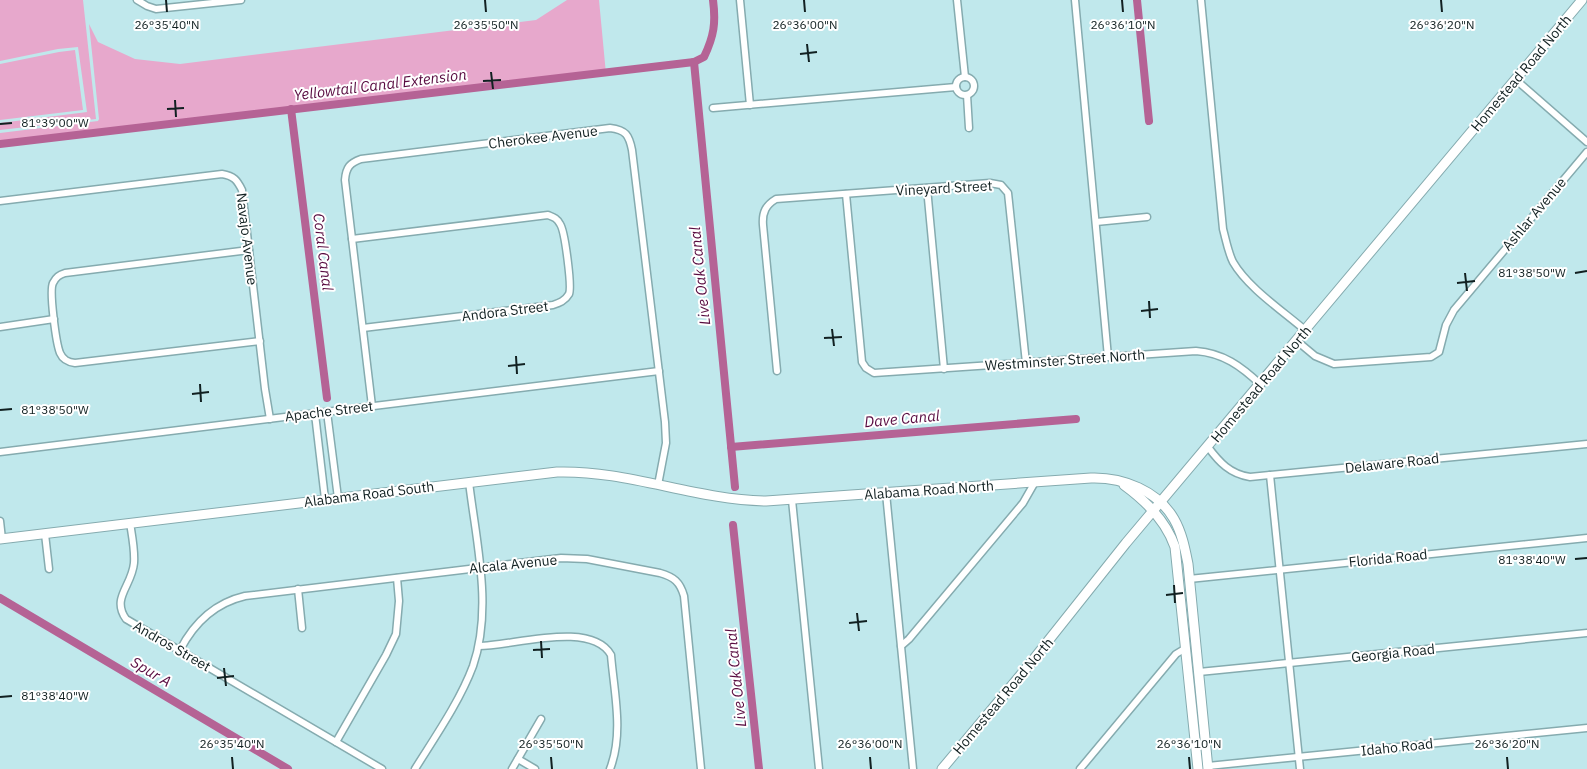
<svg xmlns="http://www.w3.org/2000/svg" width="1587" height="769" viewBox="0 0 1587 769" font-family="'IBM Plex Sans',sans-serif">
<style>
.green{fill:#e7a8cc}
.lines{fill:none;stroke-linecap:round;stroke-linejoin:round}
.canal{stroke:#b56395;stroke-width:8}
.street-casing{stroke:#85abaf;stroke-width:9}
.secondary-casing{stroke:#85abaf;stroke-width:11}
.street{stroke:#fff;stroke-width:6}
.secondary{stroke:#fff;stroke-width:9}
.ticks{fill:none;stroke:#112021;stroke-width:2}
.labels{text-anchor:middle;stroke-width:4;stroke-linejoin:round;paint-order:stroke}
.street-label{font-size:14px;fill:#112021;stroke:#fff}
.water-label{font-size:15px;font-style:italic;fill:#580b40;stroke:#fff}
.ticks-label{font-size:12px;text-anchor:middle;fill:#112021;stroke:#fff;stroke-width:4;stroke-linejoin:round;paint-order:stroke}
</style>
<rect width="100%" height="100%" fill="#c0e8ec"/>
<g class="green">
<polygon points="0,0 83,0 96,119 0,130 0,123 87,112 78,47 58,49 0,61"/>
<polygon points="567,0 599,0 606,74 0,146 0,133 98,121 99,119 89,24 98,42 135,59 180,64 536,20"/>
<polygon points="75,50 83,110 0,120 0,64 59,52"/>
</g>
<g class="lines">
<g class="canal">
<polyline points="1137,0 1149,121"/>
<polyline points="694,62 735,487"/>
<polyline points="291,109 327,398"/>
<path d="M0,144l694,-82 10,-5c10,-21 12,-34 9,-57"/>
<polyline points="731,447 1076,419"/>
<polyline points="733,525 759,769"/>
<polyline points="0,598 288,769"/>
</g>
<g class="street-casing">
<g id="street">
<polyline points="137,0 147,6 156,9 241,0"/>
<polyline points="740,0 750,105"/>
<polyline points="957,0 965,77"/>
<polyline points="1075,0 1108,357"/>
<path d="M1201,0l22,229c3,11 5,23 10,33 15,26 50,49 73,69"/>
<circle cx="965" cy="86" r="9"/>
<polyline points="1515,79 1587,142"/>
<polyline points="967,95 969,128"/>
<polyline points="713,108 956,87"/>
<polyline points="927,188 944,369"/>
<path d="M846,194l16,168 4,6 8,5 322,-22c27,2 45,15 65,34"/>
<path d="M0,201l222,-27c12,2 15,6 20,16l23,199 5,30"/>
<polyline points="1096,222 1147,217"/>
<path d="M352,239l196,-24c5,2 9,3 12,9 5,7 12,63 9,70 -4,7 -10,9 -16,11l-190,23"/>
<path d="M249,250l-184,23c-6,2 -9,4 -12,10 -4,8 3,60 7,70 3,7 8,9 15,10l185,-22"/>
<polyline points="0,327 54,319"/>
<polyline points="1297,341 1315,356 1334,364 1431,357 1439,352 1446,325 1454,310 1587,152"/>
<path d="M777,371l-14,-146c-1,-13 3,-20 13,-26l214,-16 11,2 7,8 18,170"/>
<path d="M372,406l-27,-226c1,-13 5,-17 16,-21l249,-31c16,2 19,7 22,22l33,272 1,21 -8,42"/>
<polyline points="327,412 338,498"/>
<polyline points="315,414 325,499"/>
<path d="M1208,447c11,15 22,27 42,30l337,-33"/>
<polyline points="0,452 659,371"/>
<polyline points="1270,475 1300,769"/>
<polyline points="886,493 913,769"/>
<polyline points="792,500 819,769"/>
<polyline points="0,521 2,539"/>
<path d="M130,523c2,13 5,27 4,40 -2,23 -23,35 -8,56l256,150"/>
<polyline points="45,534 49,569"/>
<polyline points="1189,579 1587,538"/>
<polyline points="298,589 302,628"/>
<path d="M479,646c34,0 112,-26 132,9 3,37 13,78 -1,114"/>
<polyline points="901,646 909,639 1023,503 1035,482"/>
<path d="M180,650c14,-27 35,-47 65,-54l316,-38 26,1 73,14c14,4 20,9 24,23l17,173"/>
<polyline points="1199,672 1587,633"/>
<polyline points="336,742 386,655 396,634 399,601 397,578"/>
<polyline points="518,759 535,769"/>
<polyline points="1208,766 1587,728"/>
<path d="M415,769c20,-32 45,-68 58,-103 20,-58 3,-125 -4,-184"/>
<polyline points="512,769 541,719"/>
<polyline points="1080,769 1176,654 1186,648"/>
</g>
</g>
<g class="secondary-casing">
<g id="secondary">
<path d="M1124,485c22,16 42,36 51,62l23,222"/>
<path d="M0,539l557,-67c71,-2 138,28 209,29l325,-23c32,-1 67,13 83,41 8,14 11,30 14,45l20,205"/>
<polyline points="942,769 1029,665 1126,543 1582,0"/>
</g>
</g>
<use href="#street" class="street"/>
<use href="#secondary" class="secondary"/>
</g>
<path class="ticks" d="M166,0l1,12M485,0l1,12M804,0l1,12M1122,0l1,12M1441,0l1,12M807,44l2,18M800,54l17,-2M491,72l2,17M483,81l18,-1M175,100l1,17M167,109l17,-1M0,124l12,-1M1465,273l2,18M1575,273l12,-2M1457,283l18,-2M1149,301l1,17M1141,311l17,-2M832,329l2,17M824,338l18,-1M516,356l1,18M508,366l17,-2M200,384l1,18M192,394l17,-2M0,410l12,-1M1575,559l12,-1M1174,585l1,18M1166,595l17,-2M857,613l2,18M849,623l18,-2M541,641l1,17M533,650l17,-1M224,668l2,18M217,678l17,-2M0,697l12,-1M232,757l1,12M551,757l1,12M870,757l1,12M1189,757l1,12M1507,757l1,12"/>
<g class="labels">
<g class="street-label">
<text transform="translate(1521 73) rotate(-50)" y="5">Homestead Road North</text>
<text transform="translate(543 137) rotate(-7)" y="5">Cherokee Avenue</text>
<text transform="translate(944 188) rotate(-3)" y="5">Vineyard Street</text>
<text transform="translate(1534 214) rotate(-50)" y="5">Ashlar Avenue</text>
<text transform="translate(247 239) rotate(83)" y="5">Navajo Avenue</text>
<text transform="translate(505 311) rotate(-7)" y="5">Andora Street</text>
<text transform="translate(1065 360) rotate(-4)" y="5">Westminster Street North</text>
<text transform="translate(1261 384) rotate(-50)" y="5">Homestead Road North</text>
<text transform="translate(329 411) rotate(-7)" y="5">Apache Street</text>
<text transform="translate(1392 463) rotate(-6)" y="5">Delaware Road</text>
<text transform="translate(929 490) rotate(-4)" y="5">Alabama Road North</text>
<text transform="translate(369 494) rotate(-7)" y="5">Alabama Road South</text>
<text transform="translate(1388 558) rotate(-6)" y="5">Florida Road</text>
<text transform="translate(513 564) rotate(-6)" y="5">Alcala Avenue</text>
<text transform="translate(172 646) rotate(30)" y="5">Andros Street</text>
<text transform="translate(1393 653) rotate(-6)" y="5">Georgia Road</text>
<text transform="translate(1003 696) rotate(-50)" y="5">Homestead Road North</text>
<text transform="translate(1397 747) rotate(-6)" y="5">Idaho Road</text>
</g>
<g class="water-label">
<text transform="translate(380 85) rotate(-7)" y="5">Yellowtail Canal Extension</text>
<text transform="translate(323 252) rotate(83)" y="5">Coral Canal</text>
<text transform="translate(700 276) rotate(-96)" y="5">Live Oak Canal</text>
<text transform="translate(902 419) rotate(-5)" y="5">Dave Canal</text>
<text transform="translate(151 672) rotate(31)" y="5">Spur A</text>
<text transform="translate(736 678) rotate(-96)" y="5">Live Oak Canal</text>
</g>
</g>
<g class="ticks-label">
<text x="167" y="29">26°35'40"N</text>
<text x="486" y="29">26°35'50"N</text>
<text x="805" y="29">26°36'00"N</text>
<text x="1123" y="29">26°36'10"N</text>
<text x="1442" y="29">26°36'20"N</text>
<text x="55" y="127">81°39'00"W</text>
<text x="1532" y="277">81°38'50"W</text>
<text x="55" y="414">81°38'50"W</text>
<text x="1532" y="564">81°38'40"W</text>
<text x="55" y="700">81°38'40"W</text>
<text x="232" y="748">26°35'40"N</text>
<text x="551" y="748">26°35'50"N</text>
<text x="870" y="748">26°36'00"N</text>
<text x="1189" y="748">26°36'10"N</text>
<text x="1507" y="748">26°36'20"N</text>
</g>
</svg>
